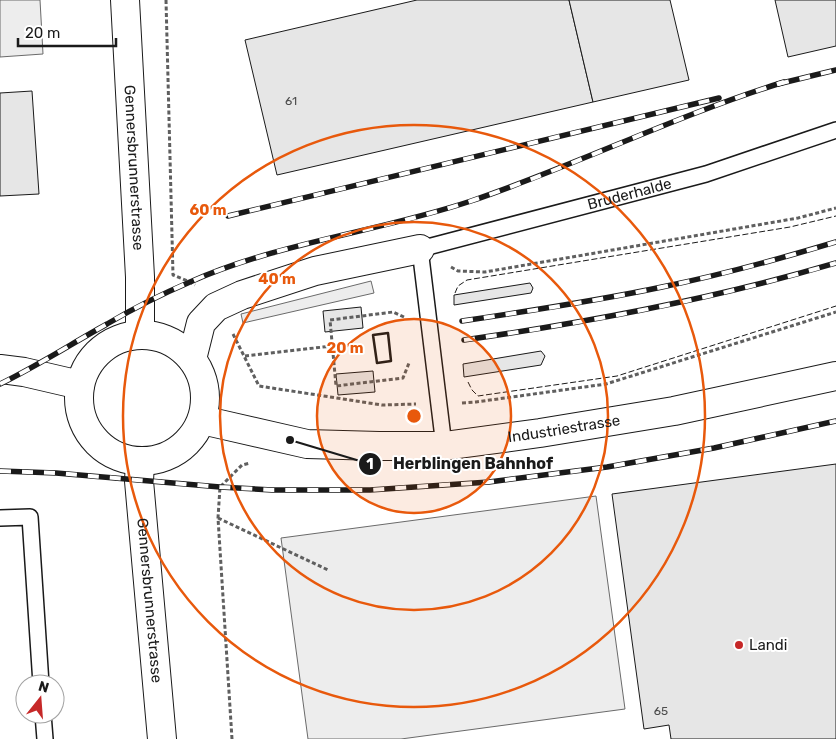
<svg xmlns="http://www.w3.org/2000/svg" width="836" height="739" viewBox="0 0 836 739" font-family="Rubik,sans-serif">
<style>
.parking{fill:#ededed;stroke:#6a6a6a}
.building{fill:#e6e6e6;stroke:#1a1a1a}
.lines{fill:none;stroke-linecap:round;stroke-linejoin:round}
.service-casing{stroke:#1a1a1a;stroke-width:18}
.minor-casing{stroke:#1a1a1a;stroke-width:30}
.tertiary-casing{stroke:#1a1a1a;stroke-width:30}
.path{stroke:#5f5f5f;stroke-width:3;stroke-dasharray:4 2.5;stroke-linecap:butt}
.service{stroke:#fff;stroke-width:15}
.minor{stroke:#fff;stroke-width:28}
.tertiary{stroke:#fff;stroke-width:28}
.rail-casing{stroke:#1a1a1a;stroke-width:5.5}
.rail{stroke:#fff;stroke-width:4;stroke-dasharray:11;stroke-linecap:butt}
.fence{stroke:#1a1a1a;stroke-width:1;stroke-dasharray:6 2.5;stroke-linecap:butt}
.wall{stroke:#1a1a1a;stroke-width:2.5}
.ring{fill:none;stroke:#e8590c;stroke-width:2.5}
.poi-dot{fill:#c62828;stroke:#fff;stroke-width:2}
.labels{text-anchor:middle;stroke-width:4;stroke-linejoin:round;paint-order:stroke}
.number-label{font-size:12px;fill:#4d4d4d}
.street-label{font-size:15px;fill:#1a1a1a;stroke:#fff}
.poi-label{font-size:15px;fill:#1a1a1a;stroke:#fff;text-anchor:start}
.centre{fill:#e8590c;stroke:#fff;stroke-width:2.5}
.ring-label{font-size:15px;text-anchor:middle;font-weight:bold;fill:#e8590c;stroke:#fff;stroke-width:4;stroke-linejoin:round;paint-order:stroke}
.leader{fill:none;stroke:#1a1a1a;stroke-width:2}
.callout-dot{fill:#1a1a1a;stroke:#fff;stroke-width:2}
.mark-label{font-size:15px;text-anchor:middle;font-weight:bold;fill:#fff}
.callout-label{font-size:16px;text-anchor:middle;font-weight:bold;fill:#1a1a1a;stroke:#fff;stroke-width:4;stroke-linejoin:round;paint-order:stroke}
</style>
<rect width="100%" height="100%" fill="#fff"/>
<g class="parking">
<polygon points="0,0 40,0 43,54 0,57"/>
<polygon points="371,281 374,293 243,323 241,314"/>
<polygon points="596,496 625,709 401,739 308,739 281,538"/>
</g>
<g class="building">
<polygon points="417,0 569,0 593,102 277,175 245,40"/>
<polygon points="569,0 670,0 689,80 593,102"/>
<polygon points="775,0 836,0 836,46 788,57"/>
<polygon points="32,91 39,194 0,196 0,93"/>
<polygon points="530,283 533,288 531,293 454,305 454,295"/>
<polygon points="361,307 363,328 325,332 323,311"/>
<polygon points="541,351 545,356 541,365 464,377 463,364"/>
<polygon points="373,371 375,392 338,395 336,374"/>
<polygon points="836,464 836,739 671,739 669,725 644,729 612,494"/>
</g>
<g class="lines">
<g class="service-casing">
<g id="service">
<path id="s1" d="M444,446l-24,-197 286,-75 130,-44"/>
<polyline points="0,518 30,517 41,684"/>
<polyline points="43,714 45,739"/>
</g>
</g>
<g class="minor-casing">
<g id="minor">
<polyline points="192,359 201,323 216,307 242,295 315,271 420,249"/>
<polyline points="0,369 24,372 80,385"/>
<path id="s2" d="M202,420l105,24 72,2h65l96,-13 134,-22 162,-35"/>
</g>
</g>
<g class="tertiary-casing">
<g id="tertiary">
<path id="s3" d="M125,0l15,277v58"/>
<circle cx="142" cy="398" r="63"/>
<path id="s4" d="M140,462l-1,19 23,258"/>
</g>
</g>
<g class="path">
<polyline points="166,0 173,275 190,282 195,285"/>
<polyline points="451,267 458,271 485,272 798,218 836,208"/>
<polyline points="404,317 393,312 330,320 336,386 403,378 409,363"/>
<polyline points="233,334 259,386 382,405 416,404"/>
<polyline points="245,356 332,346"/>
<polyline points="462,403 476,402 606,384 836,312"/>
<polyline points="218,518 328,570"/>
<polyline points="232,739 218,518 220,487 242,465 250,463"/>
</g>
<use href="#service" class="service"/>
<use href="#minor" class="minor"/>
<use href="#tertiary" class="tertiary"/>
<g class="rail-casing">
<g id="rail">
<polyline points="778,84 836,70"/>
<polyline points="228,216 719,98"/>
<path d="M462,321c67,-10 134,-20 200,-34 59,-12 117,-28 174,-45"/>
<path d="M464,340c126,-18 250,-41 372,-77"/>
<path d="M0,384c37,-18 71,-40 107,-60 27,-16 55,-30 83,-42 90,-40 188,-50 281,-81 106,-36 206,-86 313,-119"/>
<polyline points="0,471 56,473 220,487 272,490 370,490 489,482 607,467 714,448 836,421"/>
</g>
</g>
<use href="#rail" class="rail"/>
<g class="fence">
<polyline points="455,293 458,286 467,280 790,227 836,216"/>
<polyline points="468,382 472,390 478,396 617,376 836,306"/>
</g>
<polygon class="wall" points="388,333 391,361 377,363 373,335"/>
</g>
<circle cx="414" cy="416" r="97" fill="#e8590c" fill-opacity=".12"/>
<g class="ring">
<circle cx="414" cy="416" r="97"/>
<circle cx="414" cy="416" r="194"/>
<circle cx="414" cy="416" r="291"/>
</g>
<circle class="poi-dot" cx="739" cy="645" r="5"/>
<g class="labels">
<g class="number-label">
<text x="291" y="105">61</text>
<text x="661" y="715">65</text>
</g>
<g class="street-label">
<text dy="5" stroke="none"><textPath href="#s3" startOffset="168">Gennersbrunnerstrasse</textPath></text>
<text dy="5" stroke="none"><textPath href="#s1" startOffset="415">Bruderhalde</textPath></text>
<text dy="5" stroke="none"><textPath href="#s2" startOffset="366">Industriestrasse</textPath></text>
<text dy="5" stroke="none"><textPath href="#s4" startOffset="139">Gennersbrunnerstrasse</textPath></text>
</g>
<g class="poi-label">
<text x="749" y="650">Landi</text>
</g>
</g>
<circle cx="414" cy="416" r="8" class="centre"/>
<g class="ring-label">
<text x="208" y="215">60 m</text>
<text x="277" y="284">40 m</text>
<text x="345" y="353">20 m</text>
</g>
<path class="leader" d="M290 440L370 464"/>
<g class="callout-dot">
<circle cx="290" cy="440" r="5"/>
<circle cx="370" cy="464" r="12"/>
</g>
<g class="mark-label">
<text x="370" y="469">1</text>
</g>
<g class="callout-label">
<text x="473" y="469">Herblingen Bahnhof</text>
</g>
<g transform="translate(40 699) rotate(17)"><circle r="24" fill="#ffffff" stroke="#a3a3a3"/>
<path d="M0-4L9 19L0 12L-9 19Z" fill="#c62828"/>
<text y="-8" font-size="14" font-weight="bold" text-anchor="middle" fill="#1a1a1a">N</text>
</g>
<path d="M18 38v8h98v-8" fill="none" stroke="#1a1a1a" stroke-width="2.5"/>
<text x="25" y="38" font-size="15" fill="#1a1a1a" stroke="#ffffff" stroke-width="4" paint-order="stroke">20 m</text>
</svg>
